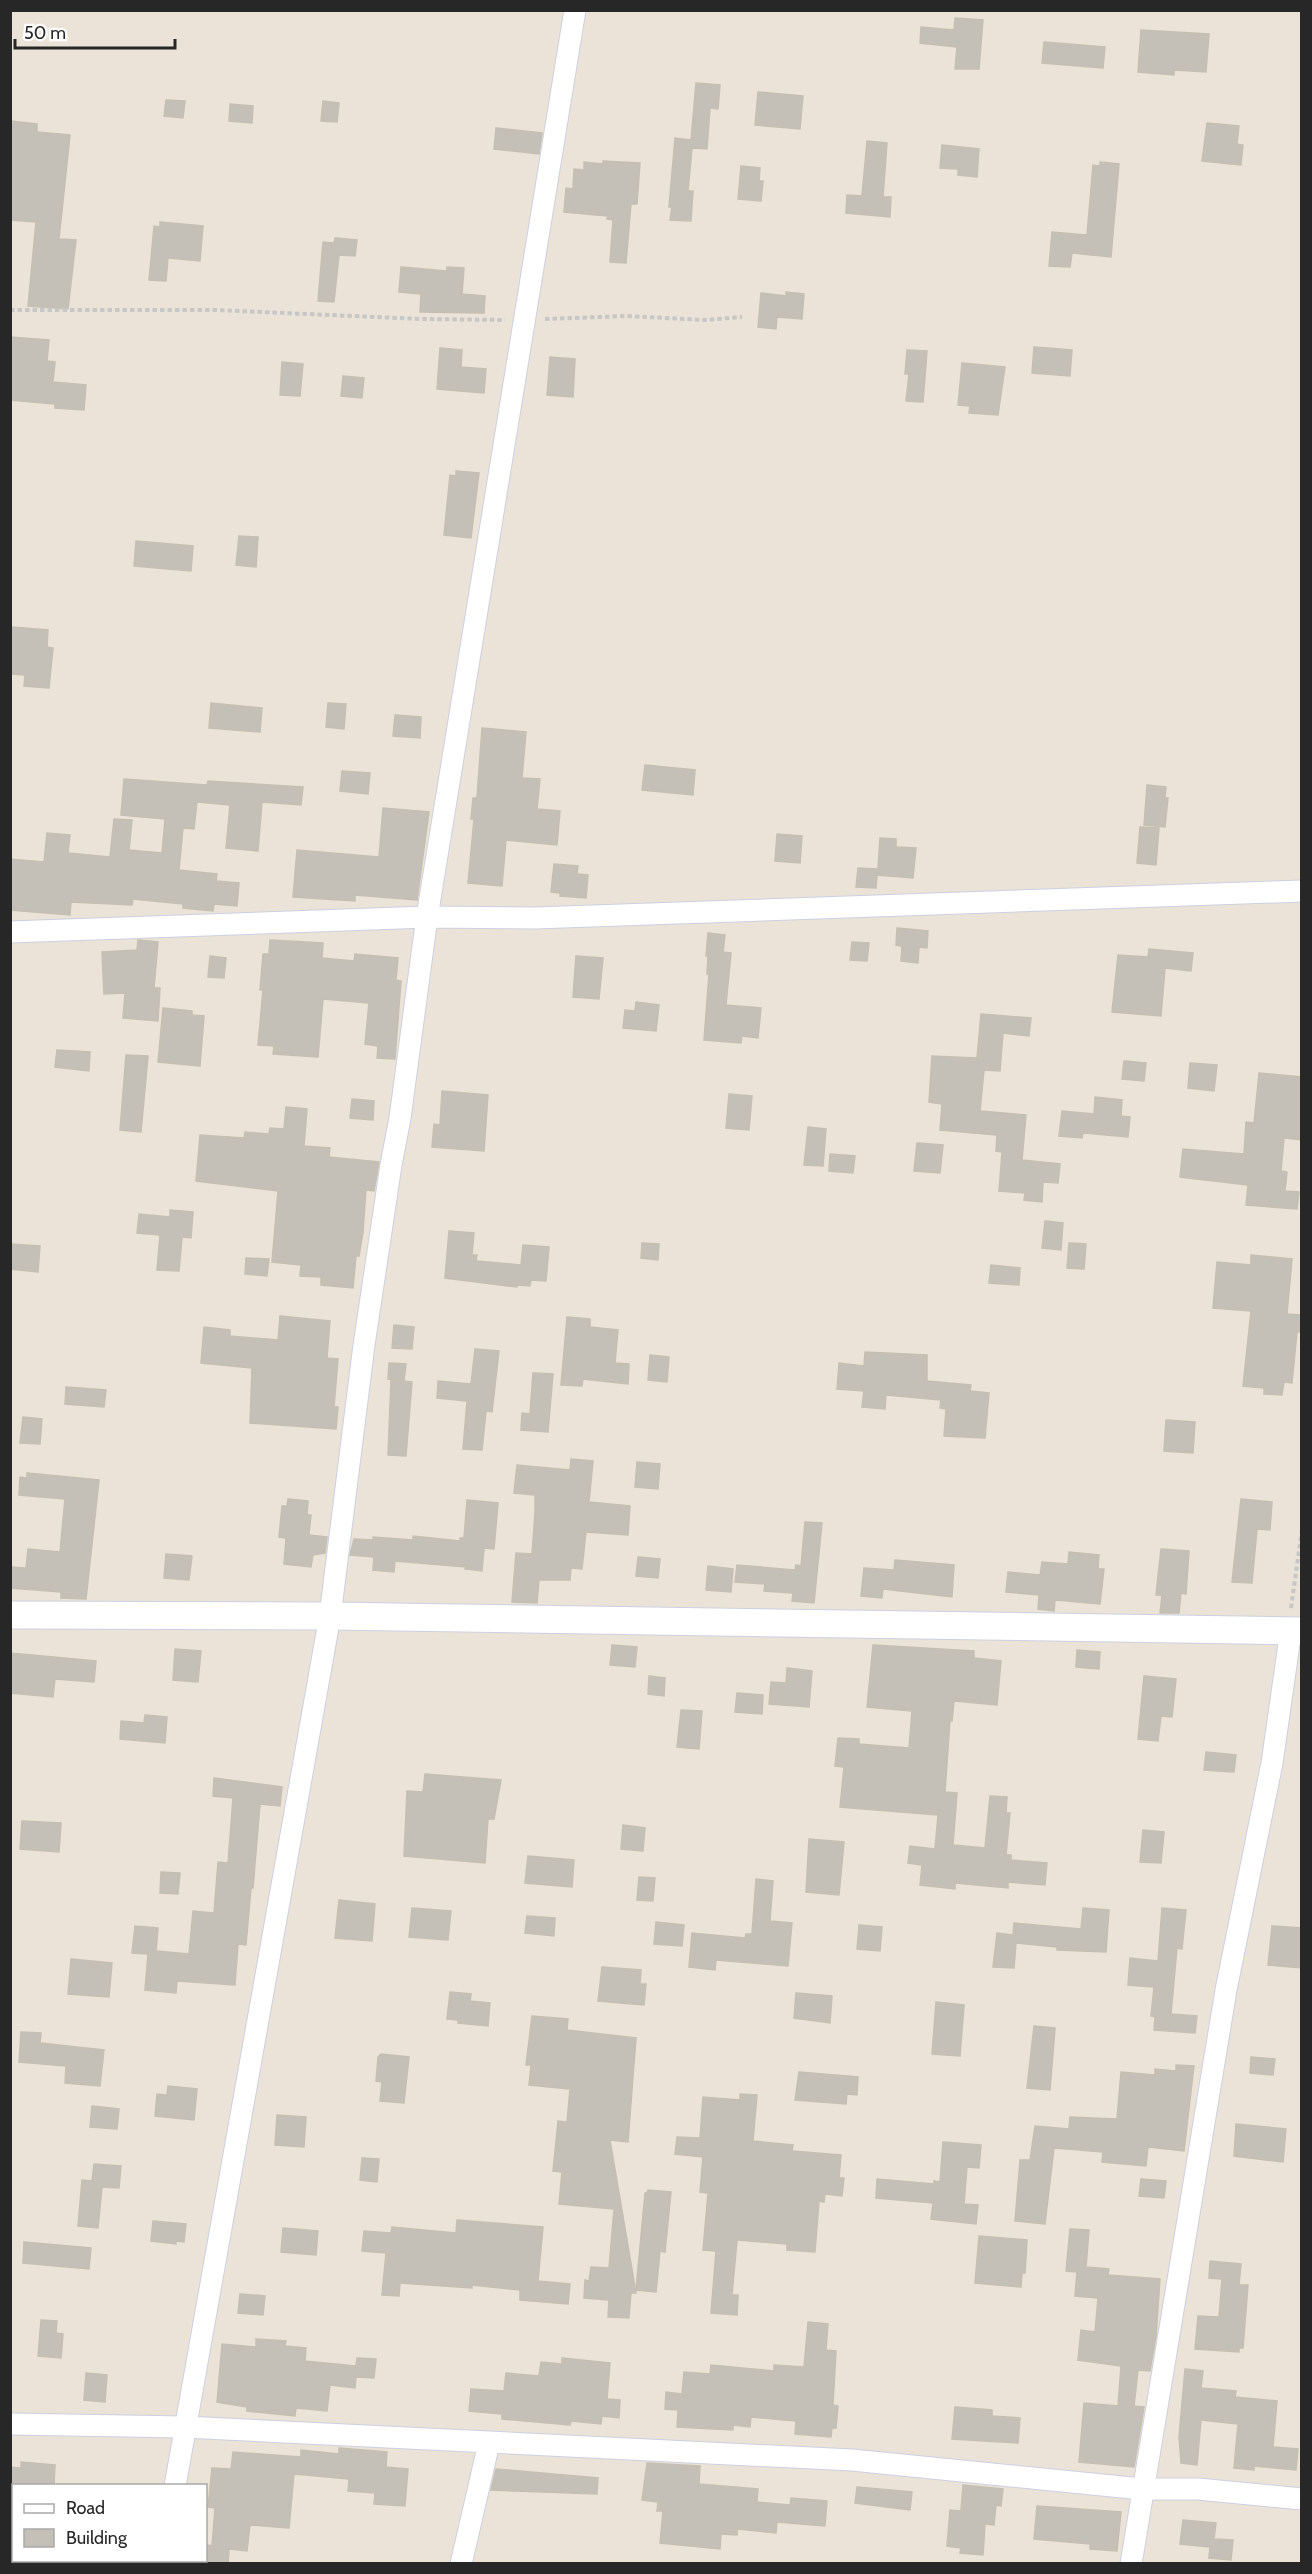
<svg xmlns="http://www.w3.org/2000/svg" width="1312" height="2574" viewBox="0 0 1312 2574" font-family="Cabin,sans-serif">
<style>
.building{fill:#c5c0b7;stroke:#c5bfb1;stroke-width:1.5}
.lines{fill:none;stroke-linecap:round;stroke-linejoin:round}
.minor-casing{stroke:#ccd0e1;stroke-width:23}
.tertiary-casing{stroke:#ccd0e1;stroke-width:29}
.path{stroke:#c7c7c7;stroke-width:4;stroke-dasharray:4.5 3;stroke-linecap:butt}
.minor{stroke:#fff;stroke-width:21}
.tertiary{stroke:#fff;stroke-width:27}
</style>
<rect width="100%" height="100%" fill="#ebe3d7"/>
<g class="building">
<polygon points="955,18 983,20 979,69 955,69 957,47 920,43 921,27 954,30"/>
<polygon points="1141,30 1209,34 1206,72 1174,70 1174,75 1138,72"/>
<polygon points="1044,42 1105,47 1103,68 1042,63"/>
<polygon points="696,83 720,85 718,109 710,108 707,149 692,148 688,191 693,191 691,221 670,220 672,207 669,207 675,138 691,140"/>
<polygon points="758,92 803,96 800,129 755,125"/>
<polygon points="166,100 185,101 183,118 164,116"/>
<polygon points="323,101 339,103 337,122 321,121"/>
<polygon points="230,104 253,106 252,123 229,121"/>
<polygon points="10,121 37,124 37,132 70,135 59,239 76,240 68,309 28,306 36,222 10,220"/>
<polygon points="1207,123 1239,126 1237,144 1243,145 1241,165 1202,161"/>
<polygon points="496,128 542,133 539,154 494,149"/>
<polygon points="867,141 887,143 883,197 891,197 890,217 846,213 847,195 862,196"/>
<polygon points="942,145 979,149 977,177 958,175 958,169 940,168"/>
<polygon points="603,161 640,163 637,204 631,204 626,263 610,262 613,220 607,219 608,216 564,212 566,188 573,189 574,169 584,170 584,162 603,164"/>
<polygon points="1100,162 1119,164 1111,257 1072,253 1070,267 1049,266 1052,232 1087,235 1093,165 1100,166"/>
<polygon points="741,166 760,168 759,181 763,181 761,201 738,199"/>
<polygon points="160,222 203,226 200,261 168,258 166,281 149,280 154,226 160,227"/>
<polygon points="335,238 357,240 355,256 339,255 334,302 318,301 323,242 334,243"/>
<polygon points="401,267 447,271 447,267 464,268 462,294 485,296 484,313 420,312 421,294 399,292"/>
<polygon points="786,292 804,294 802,319 777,317 776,329 758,327 761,293 786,296"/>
<polygon points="10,337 49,340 47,361 55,362 53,382 86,385 84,410 55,408 55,404 10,400"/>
<polygon points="1034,347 1072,350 1070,376 1032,373"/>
<polygon points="440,348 462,350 461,367 486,369 484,393 437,389"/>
<polygon points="907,350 927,351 923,402 906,401 909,374 905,374"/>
<polygon points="550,357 575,359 573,397 547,395"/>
<polygon points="282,362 303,364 300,396 280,395"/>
<polygon points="962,363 1005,367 998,415 969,413 970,406 958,405"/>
<polygon points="343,376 364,378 362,398 341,396"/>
<polygon points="456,471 479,473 471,538 444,535 450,475 456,476"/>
<polygon points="239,536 258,537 256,567 236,565"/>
<polygon points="136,541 193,546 191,571 134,566"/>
<polygon points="12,627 48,630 47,647 53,648 49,688 24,686 25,675 10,674"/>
<polygon points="211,703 262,708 260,732 209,728"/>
<polygon points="328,703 346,704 344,729 326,727"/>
<polygon points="395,715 421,717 420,738 393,736"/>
<polygon points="482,728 526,732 522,778 540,779 537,809 560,811 557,845 506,840 502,886 468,883 474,819 471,819 473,798 477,798"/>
<polygon points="645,765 695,770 693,795 642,790"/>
<polygon points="342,771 370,773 368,794 340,791"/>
<polygon points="124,779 207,785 208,781 303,787 301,805 262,802 258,851 226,848 230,805 197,802 194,829 183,828 179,870 217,874 216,881 239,883 237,906 214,904 213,911 183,908 183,904 133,899 132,905 71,902 70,915 10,910 10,859 44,862 47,833 70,835 68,853 110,857 114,819 132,820 129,850 162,853 165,819 121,815"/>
<polygon points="1147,785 1166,787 1165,798 1168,798 1165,827 1144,825"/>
<polygon points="383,808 429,812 417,900 355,895 355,901 293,897 297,850 379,857"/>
<polygon points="1140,827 1159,828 1156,865 1137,863"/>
<polygon points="777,834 802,836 800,863 775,861"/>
<polygon points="880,838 896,839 896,847 916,848 913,878 877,875 876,888 856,887 858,868 878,869"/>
<polygon points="554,864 578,866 577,874 588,875 586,898 560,896 560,893 551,892"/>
<polygon points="897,928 928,931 927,948 919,947 918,963 901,961 902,946 896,945"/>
<polygon points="708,933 725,935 723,952 731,953 726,1005 761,1008 758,1038 742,1036 741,1043 704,1040 709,974 707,974 708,956 706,956"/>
<polygon points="138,940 158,942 154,988 160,988 158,1021 123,1018 125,993 104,994 102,952 137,950"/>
<polygon points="270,940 323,943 322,958 354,961 355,954 398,958 396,980 401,981 395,1059 377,1058 378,1046 365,1044 369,1003 323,999 318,1057 273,1054 274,1046 258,1045 263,990 260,990 263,954 269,954"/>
<polygon points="852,942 869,943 867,961 850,960"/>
<polygon points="1149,949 1193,953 1191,971 1165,968 1161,1016 1112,1012 1118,955 1148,957"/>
<polygon points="210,956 226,958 224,978 208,977"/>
<polygon points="576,956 603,958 599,999 573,997"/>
<polygon points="636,1002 659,1005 656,1031 623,1028 625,1010 635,1011"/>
<polygon points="163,1008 192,1011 192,1015 204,1016 200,1066 158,1062"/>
<polygon points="981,1014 1031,1018 1029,1036 1003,1033 1000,1071 984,1070 980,1111 1026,1115 1022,1160 1060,1164 1058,1183 1043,1182 1042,1202 1024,1200 1025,1193 999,1191 1002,1152 996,1151 997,1135 940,1130 942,1104 929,1102 932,1056 977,1058"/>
<polygon points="57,1050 90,1052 89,1071 55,1067"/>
<polygon points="126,1055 148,1056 141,1132 120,1130"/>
<polygon points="1124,1061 1146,1063 1144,1081 1122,1079"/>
<polygon points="1190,1063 1217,1065 1214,1091 1188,1088"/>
<polygon points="1259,1073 1302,1077 1302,1140 1284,1138 1281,1171 1287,1172 1285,1191 1299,1192 1297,1209 1246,1205 1248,1185 1180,1177 1183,1149 1244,1154 1246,1122 1254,1123"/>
<polygon points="442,1091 488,1095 484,1151 432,1147 434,1124 440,1125"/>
<polygon points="729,1094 752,1096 749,1130 726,1128"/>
<polygon points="1095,1097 1122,1100 1121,1116 1130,1117 1128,1137 1083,1133 1082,1138 1059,1136 1062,1111 1094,1114"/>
<polygon points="352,1099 374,1101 373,1120 350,1118"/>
<polygon points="286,1107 307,1109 304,1146 330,1148 329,1157 379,1162 374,1191 366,1190 363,1232 359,1256 356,1256 353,1288 321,1285 321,1277 300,1276 301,1265 272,1262 278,1191 196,1181 200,1135 244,1138 245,1132 269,1134 270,1128 284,1129"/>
<polygon points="808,1127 826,1129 823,1166 804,1165"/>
<polygon points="917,1143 943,1145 940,1173 914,1171"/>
<polygon points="830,1154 855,1156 853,1173 829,1171"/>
<polygon points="170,1210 193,1212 191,1238 182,1237 179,1271 157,1270 160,1235 137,1233 139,1214 170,1217"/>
<polygon points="1045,1221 1063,1223 1061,1250 1042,1248"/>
<polygon points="449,1231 474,1233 472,1255 477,1255 476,1261 521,1265 523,1245 549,1247 546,1281 531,1280 530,1286 517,1285 517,1287 445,1278"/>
<polygon points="642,1243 659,1244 658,1260 641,1258"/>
<polygon points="1069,1243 1086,1244 1084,1269 1067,1268"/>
<polygon points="10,1244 40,1246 38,1272 10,1269"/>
<polygon points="1251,1255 1292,1259 1287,1314 1301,1315 1300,1332 1297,1332 1292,1383 1284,1382 1282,1395 1264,1394 1264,1388 1243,1386 1251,1311 1213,1308 1217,1262 1251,1265"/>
<polygon points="246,1258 269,1259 267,1276 245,1274"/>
<polygon points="991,1265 1020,1268 1019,1285 989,1283"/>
<polygon points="280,1316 330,1321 327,1358 338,1359 334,1407 338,1407 336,1429 250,1423 252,1368 201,1363 204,1327 230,1330 230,1336 278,1340"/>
<polygon points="567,1317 590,1319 590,1327 618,1330 615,1363 629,1364 628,1384 583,1379 582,1386 561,1385"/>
<polygon points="394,1325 414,1327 412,1349 392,1348"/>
<polygon points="475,1349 499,1351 492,1412 486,1411 482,1450 463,1449 467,1401 437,1398 438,1381 471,1384"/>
<polygon points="865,1352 927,1355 927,1381 971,1385 970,1391 989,1393 985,1438 944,1436 946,1409 940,1408 941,1400 886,1395 885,1409 862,1407 864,1391 837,1389 839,1363 864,1366"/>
<polygon points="650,1355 669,1357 667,1382 648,1380"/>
<polygon points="389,1363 406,1364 404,1381 388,1379"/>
<polygon points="533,1373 553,1374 548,1432 521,1430 522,1413 530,1414"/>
<polygon points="391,1380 412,1382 406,1456 388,1455"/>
<polygon points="66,1387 106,1390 104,1407 65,1404"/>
<polygon points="23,1417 42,1419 40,1444 20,1443"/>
<polygon points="1166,1420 1195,1422 1193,1453 1164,1451"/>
<polygon points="571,1459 593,1461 589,1502 630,1506 628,1535 586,1532 582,1569 571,1568 570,1580 539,1580 537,1603 512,1602 516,1553 532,1554 535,1512 535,1495 514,1493 517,1465 570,1470"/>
<polygon points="637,1462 660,1464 658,1489 635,1487"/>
<polygon points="27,1473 99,1480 86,1599 61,1598 61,1592 10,1588 10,1567 26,1568 28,1549 60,1552 65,1499 19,1495 20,1477 27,1478"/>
<polygon points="288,1499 308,1501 307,1515 311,1515 309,1535 327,1537 325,1553 313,1555 311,1567 284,1564 286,1538 279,1537 282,1506 287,1506"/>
<polygon points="1241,1499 1272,1502 1270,1530 1257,1529 1252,1583 1232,1582"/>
<polygon points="467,1500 498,1503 494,1549 484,1548 482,1571 465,1569 466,1567 395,1561 394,1572 373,1570 374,1557 350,1555 354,1539 373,1540 373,1537 413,1540 413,1536 460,1541 460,1538 464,1538"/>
<polygon points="805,1522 822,1523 814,1603 792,1601 793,1593 764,1591 765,1584 735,1582 737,1565 795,1570 796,1565 801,1566"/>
<polygon points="1161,1549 1189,1551 1186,1594 1181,1593 1179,1613 1160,1613 1162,1595 1156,1595"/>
<polygon points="1069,1552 1099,1555 1098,1569 1104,1569 1100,1604 1055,1600 1054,1611 1038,1609 1039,1595 1006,1592 1008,1572 1040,1575 1042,1562 1068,1564"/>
<polygon points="166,1554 192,1556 189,1580 164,1578"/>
<polygon points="638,1557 660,1559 658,1578 636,1576"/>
<polygon points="895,1560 954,1565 952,1597 883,1589 882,1598 861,1596 864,1568 894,1570"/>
<polygon points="708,1566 733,1569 731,1592 706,1590"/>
<polygon points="612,1645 637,1647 635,1667 610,1665"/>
<polygon points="873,1645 974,1651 974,1658 1001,1661 997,1705 954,1701 952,1721 950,1720 945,1792 957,1793 953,1845 985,1848 990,1796 1007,1797 1006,1813 1010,1813 1006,1855 1011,1855 1011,1860 1047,1863 1045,1885 1008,1882 1008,1888 955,1883 955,1889 920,1885 922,1865 908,1863 910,1846 935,1849 938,1815 840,1807 844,1767 835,1766 838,1738 859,1739 859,1744 909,1748 912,1711 867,1707"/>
<polygon points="175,1649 201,1651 198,1682 173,1680"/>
<polygon points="1077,1650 1100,1652 1099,1669 1076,1667"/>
<polygon points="10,1653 96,1661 94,1682 55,1679 53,1697 10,1693"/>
<polygon points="787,1668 812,1671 809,1707 769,1704 771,1682 786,1683"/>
<polygon points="649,1676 665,1678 664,1696 648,1694"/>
<polygon points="1144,1676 1176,1679 1172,1717 1161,1716 1158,1741 1138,1739"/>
<polygon points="737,1693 763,1695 762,1714 735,1712"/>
<polygon points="681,1710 702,1711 699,1749 677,1747"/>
<polygon points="145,1715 167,1717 165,1743 120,1739 121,1721 144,1723"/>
<polygon points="1206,1752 1236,1755 1234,1772 1204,1770"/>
<polygon points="425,1774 501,1780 494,1819 488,1819 485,1863 404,1856 407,1791 423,1792"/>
<polygon points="214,1778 282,1787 280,1806 260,1804 253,1888 251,1888 246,1945 238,1944 235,1985 177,1981 176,1993 145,1990 148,1954 132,1953 135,1926 158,1928 156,1951 189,1954 193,1911 214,1913 218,1862 228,1863 233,1798 213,1796"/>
<polygon points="22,1821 61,1823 59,1852 20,1849"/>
<polygon points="623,1825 645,1828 643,1851 621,1849"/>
<polygon points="1143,1830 1164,1832 1161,1863 1140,1862"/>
<polygon points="809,1839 844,1842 839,1895 806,1892"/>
<polygon points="528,1856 574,1860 572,1887 525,1883"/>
<polygon points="161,1872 180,1873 178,1894 160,1893"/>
<polygon points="639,1877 655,1878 653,1901 637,1900"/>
<polygon points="756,1879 773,1881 770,1921 792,1923 788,1966 716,1960 715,1970 689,1967 692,1933 745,1938 746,1934 752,1934"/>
<polygon points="339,1900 375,1904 372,1941 335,1938"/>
<polygon points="412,1908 451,1911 448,1940 409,1937"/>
<polygon points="1083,1908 1109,1910 1106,1952 1057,1950 1057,1947 1016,1943 1014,1968 993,1967 997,1933 1013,1935 1014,1923 1081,1929"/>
<polygon points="1162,1908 1186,1910 1182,1949 1177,1948 1171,2014 1197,2016 1195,2033 1154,2030 1155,2017 1151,2016 1154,1987 1128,1985 1130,1958 1158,1961"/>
<polygon points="527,1916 555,1918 554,1936 525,1933"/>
<polygon points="656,1922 684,1925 682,1946 654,1944"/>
<polygon points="859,1925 882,1927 880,1951 857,1949"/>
<polygon points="1272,1926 1302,1928 1302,1968 1268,1965"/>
<polygon points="71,1959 112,1963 109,1997 68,1994"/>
<polygon points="602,1967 641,1970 640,1984 646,1984 644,2005 598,2001"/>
<polygon points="450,1992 471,1994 470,2001 490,2003 488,2026 458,2023 458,2020 447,2019"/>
<polygon points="796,1993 832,1996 830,2023 794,2018"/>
<polygon points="936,2002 964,2005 960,2056 932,2054"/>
<polygon points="532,2016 568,2019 567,2030 636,2038 628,2142 610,2140 636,2293 631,2293 629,2318 608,2317 609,2300 584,2298 585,2280 589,2281 591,2267 609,2268 614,2209 559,2204 562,2172 553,2171 558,2121 567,2122 570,2089 529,2085 531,2065 526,2065"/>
<polygon points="1034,2026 1055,2028 1050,2090 1027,2088"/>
<polygon points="21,2032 41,2033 40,2043 104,2050 100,2086 65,2083 66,2066 19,2062"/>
<polygon points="381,2054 409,2057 404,2103 380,2101 382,2082 376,2081 378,2057"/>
<polygon points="1251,2057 1275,2059 1273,2075 1250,2073"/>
<polygon points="1176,2065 1194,2066 1184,2151 1148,2147 1146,2166 1102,2162 1103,2152 1054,2148 1045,2224 1015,2221 1020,2160 1030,2160 1035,2126 1069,2129 1070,2117 1117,2119 1121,2072 1155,2075 1155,2069 1176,2071"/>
<polygon points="799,2072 858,2077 857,2095 847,2094 846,2104 795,2100"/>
<polygon points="168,2086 197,2089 194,2120 155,2116 157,2094 167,2095"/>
<polygon points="740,2094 757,2095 753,2141 793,2145 792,2151 841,2155 839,2178 844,2178 842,2196 825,2194 824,2202 819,2201 815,2252 787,2250 787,2244 737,2240 732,2295 738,2295 737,2315 711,2313 716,2251 703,2250 708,2193 700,2192 703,2157 675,2154 677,2137 700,2138 703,2097 740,2100"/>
<polygon points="92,2106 119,2109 117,2129 90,2127"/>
<polygon points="277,2115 306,2117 304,2147 275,2145"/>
<polygon points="1236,2124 1286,2129 1283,2162 1234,2156"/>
<polygon points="943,2142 981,2145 979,2168 967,2167 964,2204 978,2205 976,2224 931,2219 933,2203 876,2198 877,2179 934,2184 934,2181 940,2182"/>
<polygon points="362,2158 379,2159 377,2182 360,2180"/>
<polygon points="94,2164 121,2166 119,2188 102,2187 98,2228 78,2226 82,2180 92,2181"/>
<polygon points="1141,2179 1166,2181 1164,2198 1139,2196"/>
<polygon points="648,2190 671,2192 665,2252 660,2251 656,2292 636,2290 645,2193 647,2193"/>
<polygon points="457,2220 543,2227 538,2281 570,2284 568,2304 520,2300 520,2290 472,2285 472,2288 400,2283 399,2296 382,2295 386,2253 362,2251 364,2231 391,2233 392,2227 456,2233"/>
<polygon points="153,2221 186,2224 184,2242 176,2241 176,2244 151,2241"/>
<polygon points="283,2228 318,2231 316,2255 281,2252"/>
<polygon points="1070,2229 1089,2230 1086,2267 1109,2269 1108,2275 1160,2279 1156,2336 1150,2371 1138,2370 1134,2406 1144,2407 1134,2467 1079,2462 1084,2403 1118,2406 1121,2366 1078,2360 1081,2330 1095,2332 1098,2298 1075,2296 1077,2272 1066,2271"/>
<polygon points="979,2236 1027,2240 1025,2273 1022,2273 1021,2287 975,2283"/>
<polygon points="24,2242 91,2248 89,2269 23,2263"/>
<polygon points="1210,2261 1241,2264 1239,2285 1248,2285 1243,2348 1239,2348 1239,2352 1195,2349 1198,2316 1219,2317 1222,2279 1209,2278"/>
<polygon points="240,2294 265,2296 263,2315 238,2313"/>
<polygon points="41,2320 57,2321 56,2333 63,2334 61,2358 38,2356"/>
<polygon points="808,2322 828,2324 826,2350 836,2351 833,2405 838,2406 836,2428 832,2428 831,2437 795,2434 796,2421 751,2417 750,2427 733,2425 733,2430 677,2427 678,2410 665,2409 666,2392 682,2394 684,2372 710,2374 711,2365 774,2371 774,2365 804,2367"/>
<polygon points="256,2339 286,2341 285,2346 306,2348 305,2361 356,2366 357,2358 376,2359 374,2378 356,2377 355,2388 330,2385 327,2411 296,2408 295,2416 247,2411 247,2407 217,2402 222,2344 256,2347"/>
<polygon points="562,2358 610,2363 607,2399 620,2400 619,2418 602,2416 601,2424 571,2421 570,2425 502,2419 502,2414 469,2411 471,2389 504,2391 506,2373 539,2376 541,2362 562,2364"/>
<polygon points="1185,2369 1203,2371 1201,2388 1236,2391 1235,2397 1277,2401 1273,2447 1298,2449 1296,2470 1254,2466 1254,2470 1234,2468 1238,2424 1201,2420 1197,2465 1181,2463 1179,2437"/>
<polygon points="86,2373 107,2375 105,2402 84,2400"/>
<polygon points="955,2407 992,2410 992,2416 1020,2418 1018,2443 952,2439"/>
<polygon points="339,2448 387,2452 386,2467 408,2469 405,2506 374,2504 375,2493 348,2491 349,2479 294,2474 289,2528 250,2525 247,2551 229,2549 228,2564 205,2564 207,2545 212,2546 215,2508 208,2507 212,2468 231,2469 233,2452 301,2457 301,2450 339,2454"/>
<polygon points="21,2462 55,2465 54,2486 10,2486 10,2467 21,2468"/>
<polygon points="647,2463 700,2466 699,2484 758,2489 757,2502 790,2505 791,2498 827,2501 825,2526 777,2522 776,2533 737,2529 737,2535 721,2534 720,2549 660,2543 663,2511 657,2511 658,2502 642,2500"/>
<polygon points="496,2469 598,2478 597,2494 491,2490"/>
<polygon points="963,2485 1003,2489 1001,2506 996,2505 994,2525 985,2524 983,2555 960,2553 961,2548 947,2546 950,2510 961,2511"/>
<polygon points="857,2487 912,2492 910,2510 855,2503"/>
<polygon points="1037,2506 1121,2512 1117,2551 1090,2549 1090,2544 1034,2539"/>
<polygon points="1183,2520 1216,2523 1214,2539 1233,2540 1231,2560 1209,2558 1210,2547 1180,2544"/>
</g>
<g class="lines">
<g class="minor-casing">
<g id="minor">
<polyline points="10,932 427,917 535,918 1302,891"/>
<polyline points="10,2424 184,2427 852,2460 1142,2489 1198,2489 1302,2499"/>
<polyline points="175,2486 330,1616 364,1345 391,1165 400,1118 427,917 575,10"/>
<polyline points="161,2564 162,2560"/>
<polyline points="461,2564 489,2443"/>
<polyline points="1131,2564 1226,1990 1272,1763 1291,1630"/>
</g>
</g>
<g class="tertiary-casing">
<polyline id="tertiary" points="10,1615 330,1616 1302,1631"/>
</g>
<g class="path">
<polyline points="10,310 216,310 421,319 505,320"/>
<polyline points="545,319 627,316 706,320 742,317"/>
<polyline points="1291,1608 1302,1529"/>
</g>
<use href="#minor" class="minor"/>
<use href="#tertiary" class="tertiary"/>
</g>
<rect width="1312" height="2574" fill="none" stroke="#272727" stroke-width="24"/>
<rect x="12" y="2484" width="195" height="78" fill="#ffffff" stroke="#a9a9a9" stroke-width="1.5"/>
<rect x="24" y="2504" width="30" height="9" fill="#ffffff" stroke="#a9a9a9" stroke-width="1.5"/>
<text x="66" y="2514" font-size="18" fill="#272727">Road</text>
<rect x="24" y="2529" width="30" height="18" fill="#c5c0b7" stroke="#a9a9a9" stroke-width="1.5"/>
<text x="66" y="2544" font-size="18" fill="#272727">Building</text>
<path d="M15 39v9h160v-9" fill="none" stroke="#272727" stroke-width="3"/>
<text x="24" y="39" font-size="18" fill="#272727" stroke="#ffffff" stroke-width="4.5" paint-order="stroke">50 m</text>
</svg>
